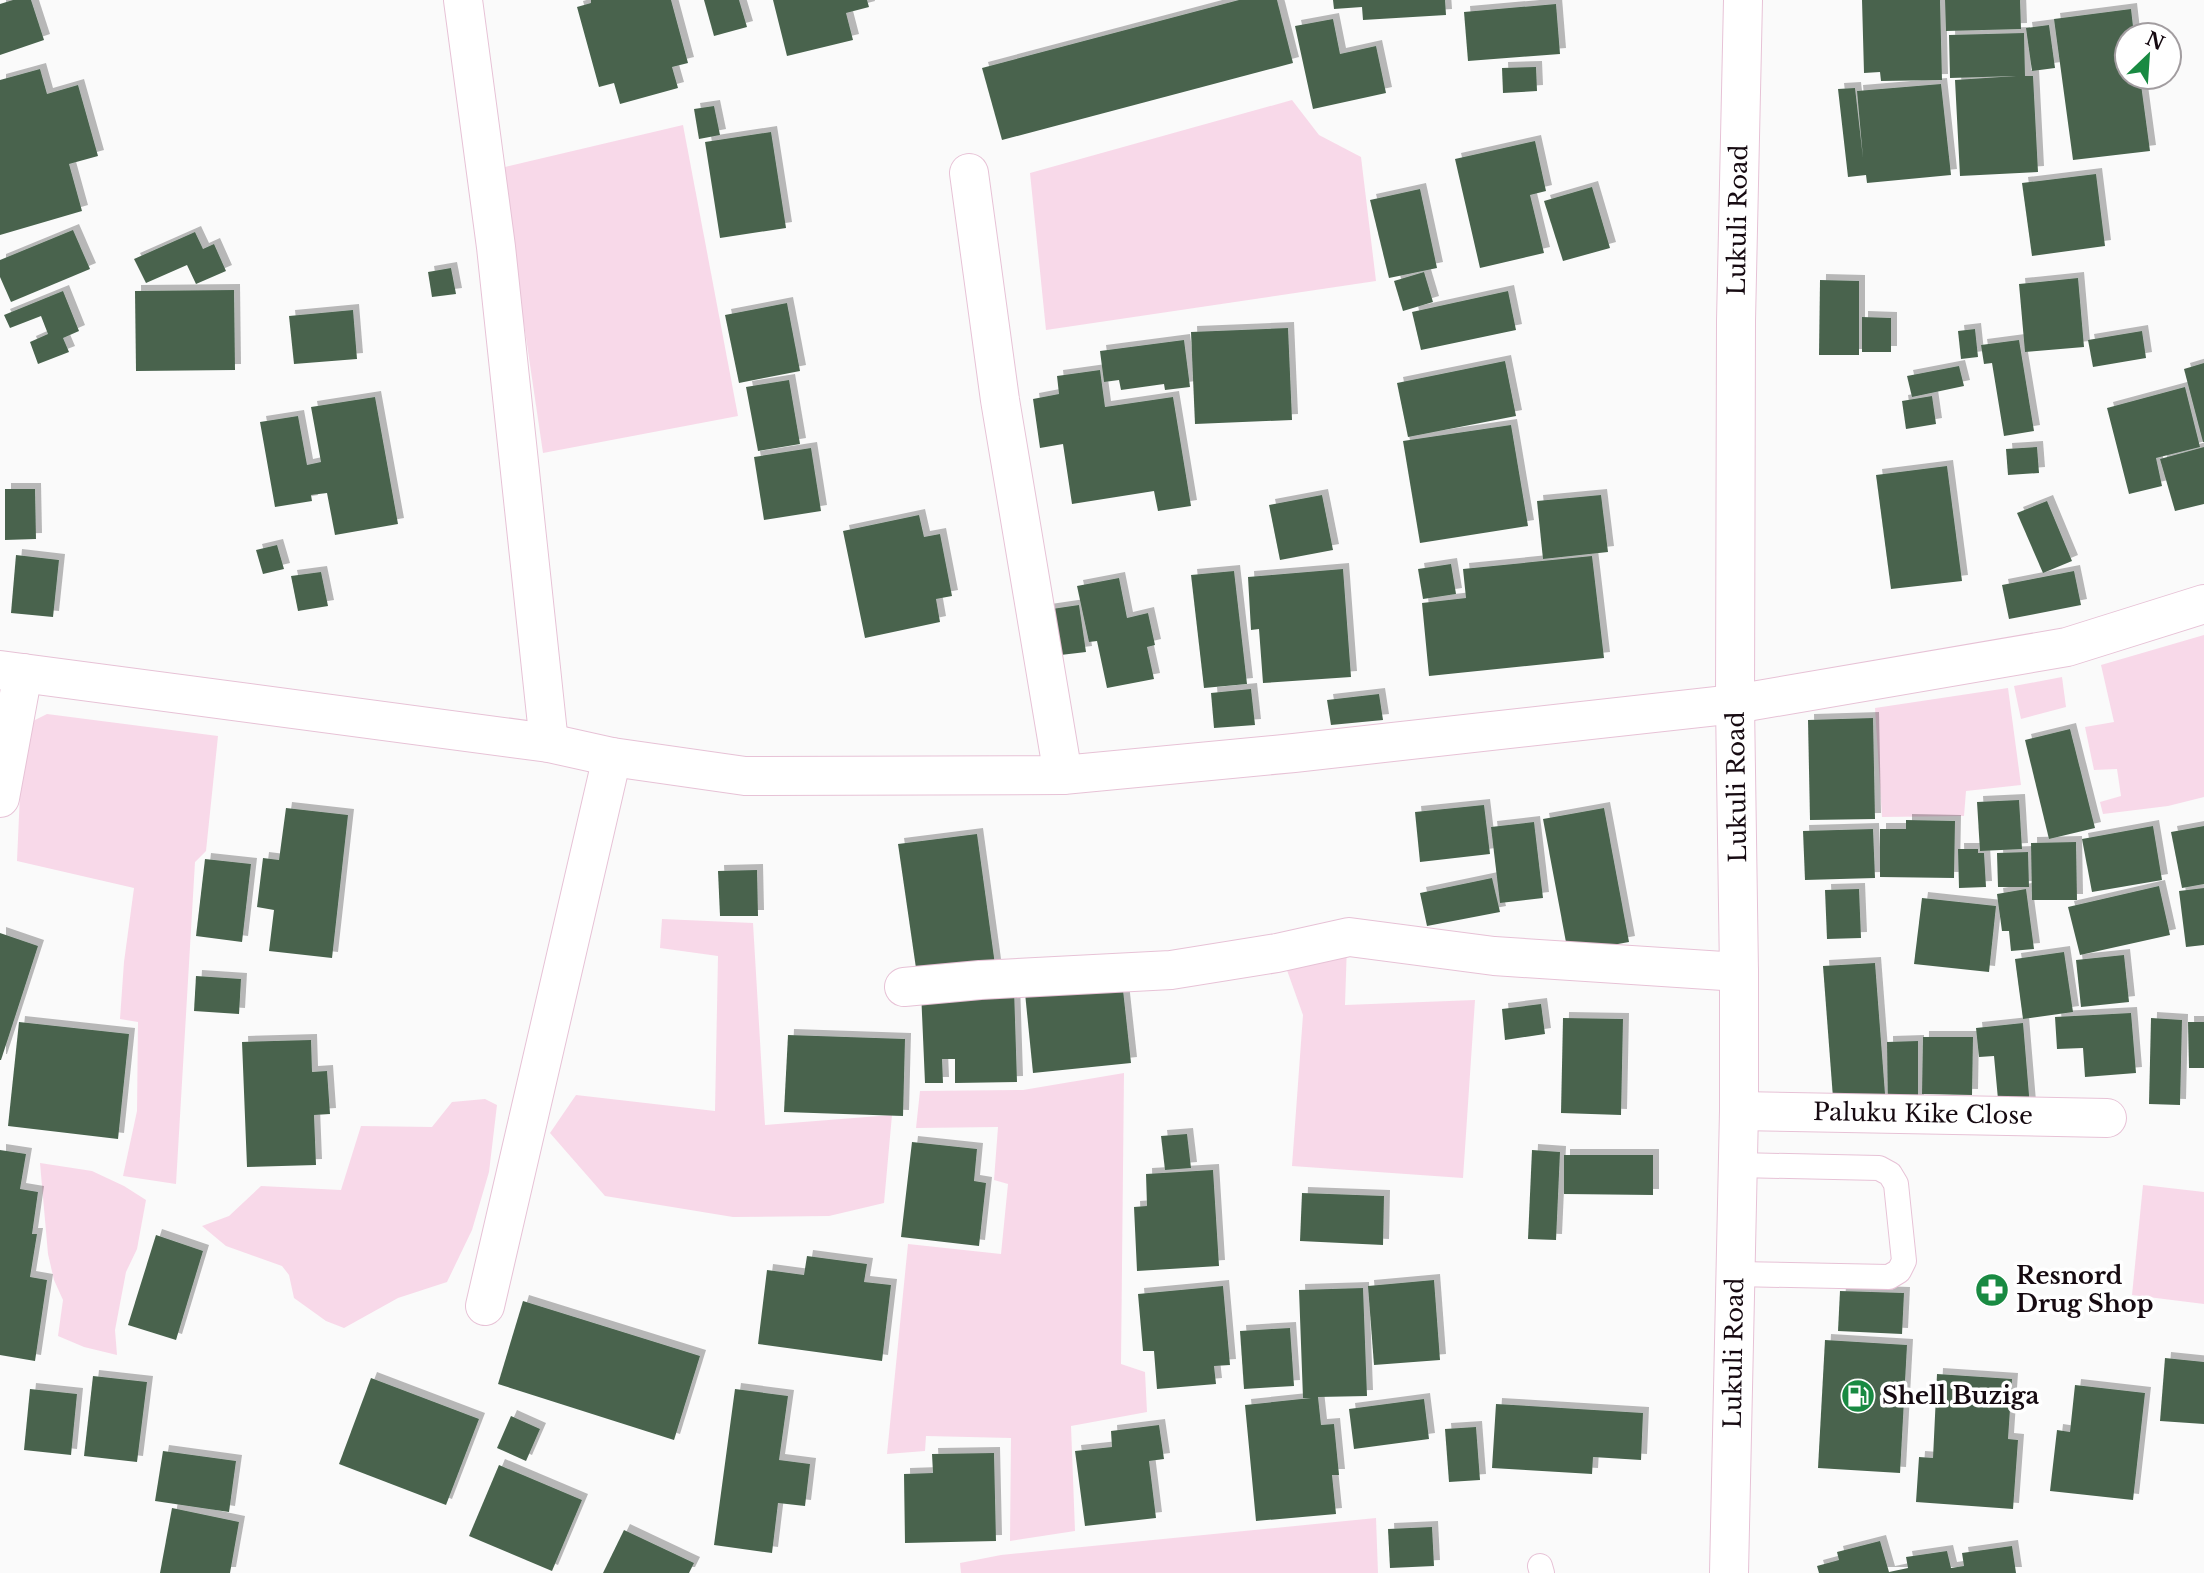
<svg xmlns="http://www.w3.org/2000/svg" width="2204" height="1573" viewBox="0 0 2204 1573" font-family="'Libre Baskerville',serif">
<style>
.green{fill:#f8d9e9}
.building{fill:#49644e;filter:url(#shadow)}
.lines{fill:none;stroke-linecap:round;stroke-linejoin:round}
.lane-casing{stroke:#e7c2d6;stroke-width:26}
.street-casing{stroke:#e7c2d6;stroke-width:40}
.secondary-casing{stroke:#e7c2d6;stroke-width:40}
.lane{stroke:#fff;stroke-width:24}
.street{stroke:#fff;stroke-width:38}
.secondary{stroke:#fff;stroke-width:38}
.labels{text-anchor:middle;stroke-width:7;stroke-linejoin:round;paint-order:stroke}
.street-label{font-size:24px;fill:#160a11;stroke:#fff}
.poi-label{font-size:24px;font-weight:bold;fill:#160a11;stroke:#fff;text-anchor:start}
</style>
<defs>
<filter id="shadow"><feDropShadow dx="6" dy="-6" stdDeviation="0" flood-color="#0004"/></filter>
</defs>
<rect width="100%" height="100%" fill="#fafafa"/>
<g class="green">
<polygon points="1292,100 1319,135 1361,157 1376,281 1046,330 1030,173"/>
<polygon points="683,125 738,416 543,453 501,168"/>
<polygon points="2204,635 2204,797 2168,806 2103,814 2100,802 2121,796 2117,769 2094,770 2085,727 2114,722 2101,665"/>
<polygon points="2062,677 2066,707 2021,719 2014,686"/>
<polygon points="2008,688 2021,785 1966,791 1964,816 1882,817 1875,708"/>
<polygon points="47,714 218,736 206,851 195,862 176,1184 123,1176 137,1111 138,1022 120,1019 124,962 134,888 17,861 23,726"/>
<polygon points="662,919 753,923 765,1125 892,1115 884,1203 829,1216 733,1217 605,1196 550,1133 576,1095 715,1111 718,956 660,948"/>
<polygon points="1347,944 1345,1005 1475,1000 1463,1178 1292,1166 1303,1015 1283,959"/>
<polygon points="1124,1073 1121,1364 1145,1372 1147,1412 1071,1426 1075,1531 1010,1541 1011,1438 926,1436 925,1451 887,1454 908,1244 1001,1254 1008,1184 994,1180 998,1127 916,1128 920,1091 1023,1090"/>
<polygon points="485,1099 497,1105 489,1172 472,1230 447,1282 398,1298 344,1328 326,1321 294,1298 289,1275 282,1266 226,1246 202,1226 229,1216 261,1186 341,1190 361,1126 432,1127 452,1102"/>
<polygon points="40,1163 92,1171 124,1186 146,1200 137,1249 126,1272 115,1330 117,1355 84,1347 58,1336 63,1300 54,1280 48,1254"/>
<polygon points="2143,1185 2204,1192 2204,1304 2132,1295"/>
<polygon points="1376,1518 1378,1573 961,1573 960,1563 1001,1555"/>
</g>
<g class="building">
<polygon points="13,0 31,0 44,40 0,55 0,4"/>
<polygon points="591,0 671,0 688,63 672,67 678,88 620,104 614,83 599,87 577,7 591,3"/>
<polygon points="704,0 739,0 747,27 714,36"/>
<polygon points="773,0 867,0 869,7 846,13 853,40 787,56"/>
<polygon points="1239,0 1277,0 1293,63 1002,140 982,68"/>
<polygon points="1333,0 1445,0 1446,15 1363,20 1362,7 1334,9"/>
<polygon points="1862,0 1940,0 1942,80 1881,81 1880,72 1864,73"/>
<polygon points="1945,0 2020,0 2021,29 1946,31"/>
<polygon points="1556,4 1560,54 1468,61 1464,12"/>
<polygon points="2131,9 2134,35 2127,35 2127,77 2140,77 2150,151 2073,160 2054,19"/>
<polygon points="1333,19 1340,54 1376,46 1386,93 1313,109 1295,26"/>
<polygon points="2049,25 2055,68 2032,71 2026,28"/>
<polygon points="2024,33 2025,76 2033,76 2038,172 1960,176 1955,80 2016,76 1950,78 1949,35"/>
<polygon points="1536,67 1537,91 1503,93 1502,68"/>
<polygon points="40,69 47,94 78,85 98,156 69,164 82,211 0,235 0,80"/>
<polygon points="1941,84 1951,175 1867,183 1866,175 1848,177 1838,89 1855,88 1863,158 1857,91"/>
<polygon points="714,106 720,135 699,139 694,109"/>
<polygon points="771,132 786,228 720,238 705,142"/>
<polygon points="1535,141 1546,191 1530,195 1544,253 1480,268 1455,159"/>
<polygon points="2096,174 2105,246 2032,256 2022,183"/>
<polygon points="1592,187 1610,248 1563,261 1544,201"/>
<polygon points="1420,189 1437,268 1389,278 1370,200"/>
<polygon points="73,230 90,269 11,302 0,277 0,260"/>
<polygon points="195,232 203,249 214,244 226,271 196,284 187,265 146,283 134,259"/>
<polygon points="451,268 456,294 432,297 428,272"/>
<polygon points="1424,272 1433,302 1403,311 1394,281"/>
<polygon points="2078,278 2084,347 2025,352 2019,284"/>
<polygon points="1820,280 1859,281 1859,355 1819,355"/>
<polygon points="234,290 235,370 136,371 135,291"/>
<polygon points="63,291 79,331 63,338 69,352 38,364 30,342 48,334 41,316 10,328 4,315"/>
<polygon points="1508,291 1516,330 1421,350 1412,312"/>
<polygon points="787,303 800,371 739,383 725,315"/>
<polygon points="353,310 357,359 294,364 289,316"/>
<polygon points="1862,317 1891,318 1891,352 1862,352"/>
<polygon points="1288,328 1292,420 1195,424 1191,332"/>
<polygon points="1975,329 1978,357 1961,359 1958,331"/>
<polygon points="2142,331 2146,358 2093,367 2088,340"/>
<polygon points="1184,340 1190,387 1165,390 1164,384 1121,390 1119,380 1104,382 1100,351"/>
<polygon points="2019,340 2034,431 2004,436 1992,363 1984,364 1981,345"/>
<polygon points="1505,361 1516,416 1408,437 1397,383"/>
<polygon points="2204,363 2204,442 2203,442 2184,369"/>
<polygon points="1959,366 1964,386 1912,397 1907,376"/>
<polygon points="1100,370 1105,407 1173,397 1191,506 1158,511 1154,491 1072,504 1063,444 1040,448 1033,399 1059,394 1057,376"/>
<polygon points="789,380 800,444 758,451 746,387"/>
<polygon points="2185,387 2200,447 2156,458 2162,486 2129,494 2107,408"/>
<polygon points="1932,396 1936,424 1906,429 1902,401"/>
<polygon points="375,397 398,524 335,535 327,493 311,495 312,501 275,507 260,422 298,416 307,465 321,462 311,407"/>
<polygon points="1511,425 1528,526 1420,543 1403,441"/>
<polygon points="2037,447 2039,473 2008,475 2006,449"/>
<polygon points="2204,447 2204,504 2175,511 2160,459"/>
<polygon points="811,448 821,511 764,520 754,457"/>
<polygon points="1947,466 1962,581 1891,589 1876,475"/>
<polygon points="5,489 35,489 36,539 5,540"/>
<polygon points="1322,495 1333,550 1280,560 1269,505"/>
<polygon points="1601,495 1608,552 1543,559 1537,501"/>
<polygon points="2047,501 2072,561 2043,573 2017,513"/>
<polygon points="919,515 924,537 940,534 952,596 936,599 940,622 865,638 843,531"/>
<polygon points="277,545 284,569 263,574 256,550"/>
<polygon points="16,555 59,560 53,617 11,613"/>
<polygon points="1592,556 1604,658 1429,676 1422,603 1466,598 1463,569"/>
<polygon points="1451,564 1456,594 1423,599 1418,569"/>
<polygon points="1343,569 1351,677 1263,683 1259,629 1251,630 1248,577"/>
<polygon points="1234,571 1247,684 1204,688 1191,575"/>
<polygon points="2074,571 2081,605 2009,619 2002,585"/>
<polygon points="321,572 328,606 298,611 291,576"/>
<polygon points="1119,578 1127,618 1148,613 1155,645 1147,647 1154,679 1107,688 1097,641 1089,642 1077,586"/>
<polygon points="1079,605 1086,652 1052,656 1045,610"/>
<polygon points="1251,689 1255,725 1214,728 1211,693"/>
<polygon points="1379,694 1383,720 1331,725 1327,700"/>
<polygon points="1873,718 1875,819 1810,820 1808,720"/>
<polygon points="2070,729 2095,828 2049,839 2025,740"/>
<polygon points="2019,800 2022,849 1980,851 1977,802"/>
<polygon points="1484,805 1490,854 1420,862 1415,812"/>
<polygon points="286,808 348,815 332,958 269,951 274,910 257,907 263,858 279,860"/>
<polygon points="1604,808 1629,942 1568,953 1543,819"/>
<polygon points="1906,820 1955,821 1954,878 1880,877 1880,829 1906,829"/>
<polygon points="1534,822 1543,898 1500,903 1491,827"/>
<polygon points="2153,826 2162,880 2092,892 2082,839"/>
<polygon points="2204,826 2204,884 2182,888 2171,832"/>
<polygon points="1873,829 1875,878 1805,880 1803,831"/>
<polygon points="977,834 996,972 918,982 898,844"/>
<polygon points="2076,842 2077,900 2032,900 2031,843"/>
<polygon points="1958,849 1978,849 1978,853 1984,853 1986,887 1959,888"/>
<polygon points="2028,852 2029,887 1998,887 1997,853"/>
<polygon points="205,859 251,864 242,942 196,936"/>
<polygon points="757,870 758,916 720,916 718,871"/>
<polygon points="1492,878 1500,912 1427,926 1420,893"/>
<polygon points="2159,886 2170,935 2080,955 2068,907"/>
<polygon points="2204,888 2204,945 2186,947 2179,891"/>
<polygon points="1859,889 1861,938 1827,939 1825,890"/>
<polygon points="2026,889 2034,949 2011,951 2009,931 2002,931 1997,894"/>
<polygon points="1922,898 1996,906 1989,972 1914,964"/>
<polygon points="0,933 38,946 1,1060 0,1060"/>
<polygon points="2064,952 2073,1012 2023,1019 2015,959"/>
<polygon points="2124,955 2129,1002 2081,1007 2076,960"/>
<polygon points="1875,963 1886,1107 1834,1111 1823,966"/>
<polygon points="196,976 241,979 239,1014 194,1011"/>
<polygon points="1014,988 1017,1082 955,1083 955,1059 942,1059 943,1083 925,1083 921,991"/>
<polygon points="1123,990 1131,1063 1033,1073 1025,993"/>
<polygon points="1541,1004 1545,1034 1505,1040 1502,1009"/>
<polygon points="2131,1013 2136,1073 2085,1077 2083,1048 2057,1049 2055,1017"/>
<polygon points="1563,1018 1623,1019 1621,1115 1561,1113"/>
<polygon points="2151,1018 2182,1020 2180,1105 2149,1104"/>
<polygon points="19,1022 129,1034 118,1139 8,1126"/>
<polygon points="2188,1022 2204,1022 2204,1068 2189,1068"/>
<polygon points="2023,1023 2030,1107 1999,1110 1994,1056 1979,1057 1976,1028"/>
<polygon points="788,1035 905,1039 903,1116 784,1112"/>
<polygon points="1923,1037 1973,1037 1972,1095 1922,1094"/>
<polygon points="311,1040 312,1072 327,1071 330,1114 314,1115 316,1165 247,1167 242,1042"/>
<polygon points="1918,1041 1918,1109 1888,1109 1887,1042"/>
<polygon points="1187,1134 1191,1168 1165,1170 1161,1136"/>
<polygon points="912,1142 977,1149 974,1181 986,1183 979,1246 901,1237"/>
<polygon points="0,1150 26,1154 20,1189 38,1192 32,1234 37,1234 30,1277 47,1280 35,1361 0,1355"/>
<polygon points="1532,1150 1560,1152 1556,1240 1528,1239"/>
<polygon points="1564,1155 1653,1155 1653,1195 1564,1194"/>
<polygon points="1213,1170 1219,1266 1137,1271 1134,1207 1147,1206 1146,1174"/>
<polygon points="1302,1193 1384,1196 1383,1245 1300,1241"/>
<polygon points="156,1235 203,1251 176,1340 128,1325"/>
<polygon points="807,1256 867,1264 864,1282 891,1285 882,1361 758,1344 767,1270 804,1275"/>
<polygon points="1434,1280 1440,1360 1374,1365 1368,1286"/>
<polygon points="1223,1286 1230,1365 1214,1366 1216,1384 1157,1389 1154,1351 1143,1351 1138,1294"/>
<polygon points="1363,1288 1367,1396 1318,1397 1321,1425 1334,1424 1339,1475 1332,1475 1336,1514 1256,1521 1245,1405 1311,1398 1303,1398 1299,1290"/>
<polygon points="1840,1291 1904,1293 1902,1334 1838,1331"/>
<polygon points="523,1301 700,1356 674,1440 498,1384"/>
<polygon points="1290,1328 1294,1386 1244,1389 1240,1331"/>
<polygon points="1825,1340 1907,1345 1900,1473 1818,1468"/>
<polygon points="2165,1358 2204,1362 2204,1424 2160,1421"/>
<polygon points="1937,1374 2012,1379 2008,1439 2018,1440 2013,1509 1916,1502 1919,1457 1933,1458"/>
<polygon points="93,1376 147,1382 137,1462 84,1456"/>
<polygon points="371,1378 479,1419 446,1505 339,1464"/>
<polygon points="2075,1385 2145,1393 2133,1500 2050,1491 2057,1430 2070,1432"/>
<polygon points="30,1389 77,1394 71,1455 24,1450"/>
<polygon points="735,1389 788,1396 779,1460 810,1464 805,1506 778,1503 772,1553 714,1545"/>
<polygon points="1424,1399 1429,1439 1354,1449 1349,1409"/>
<polygon points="1496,1404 1643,1413 1641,1460 1593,1457 1592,1474 1492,1468"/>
<polygon points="511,1416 540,1429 526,1461 497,1448"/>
<polygon points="1159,1425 1164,1459 1149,1461 1156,1518 1085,1526 1075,1451 1112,1447 1111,1431"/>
<polygon points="1476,1427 1480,1480 1449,1482 1445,1429"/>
<polygon points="163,1451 236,1461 229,1512 155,1501"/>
<polygon points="994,1453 996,1541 905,1543 904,1474 933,1473 932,1454"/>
<polygon points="499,1465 582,1500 552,1571 469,1536"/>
<polygon points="172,1508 239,1522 230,1573 160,1573"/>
<polygon points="1432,1527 1434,1566 1390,1568 1388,1529"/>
<polygon points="624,1530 694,1563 689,1573 603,1573"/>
<polygon points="1880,1541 1889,1572 1908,1568 1906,1557 1947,1551 1951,1568 1964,1566 1962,1553 2012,1546 2016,1573 1819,1573 1817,1566 1839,1560 1837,1552"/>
</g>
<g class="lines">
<g class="lane-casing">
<g id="lane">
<polyline points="1735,1274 1889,1277 1899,1271 1904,1261 1896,1184 1890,1174 1879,1168 1738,1165"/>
<polyline points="1540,1566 1542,1573"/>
</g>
</g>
<g class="street-casing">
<g id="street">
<polyline points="463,0 496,247 549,743"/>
<polyline points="969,173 1000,400 1063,775"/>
<polyline points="0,670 549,743 612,757 745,776 1063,775 1294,753 1735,704 2067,647 2204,604"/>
<polyline points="0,798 23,673"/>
<polyline points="904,987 980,980 1171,970 1277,953 1349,937 1494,956 1739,972"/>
<polyline points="1739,1111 2107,1118"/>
<polyline points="485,1306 612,757"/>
</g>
</g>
<g class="secondary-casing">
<polyline id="secondary" points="1729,1573 1739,1111 1739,972 1735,704 1736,321 1743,0"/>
</g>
<use href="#lane" class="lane"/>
<use href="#street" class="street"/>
<use href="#secondary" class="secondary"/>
</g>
<defs>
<g id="pharmacy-disc" transform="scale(1.75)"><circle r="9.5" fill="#198a42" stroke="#fff"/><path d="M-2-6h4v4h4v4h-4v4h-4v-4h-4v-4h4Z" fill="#fff"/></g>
<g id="fuel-disc" transform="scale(1.75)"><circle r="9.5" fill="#198a42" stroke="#fff"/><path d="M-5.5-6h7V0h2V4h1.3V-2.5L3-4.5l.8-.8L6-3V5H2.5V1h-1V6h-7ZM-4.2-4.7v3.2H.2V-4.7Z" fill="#fff"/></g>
</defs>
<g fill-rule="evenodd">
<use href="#pharmacy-disc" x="1992" y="1290"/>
<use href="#fuel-disc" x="1858" y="1396"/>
</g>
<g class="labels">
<g class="street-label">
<text transform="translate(1738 220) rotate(-89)" y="8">Lukuli Road</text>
<text transform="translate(1737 787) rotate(-91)" y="8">Lukuli Road</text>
<text transform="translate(1923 1114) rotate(1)" y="8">Paluku Kike Close</text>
<text transform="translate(1734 1353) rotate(-89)" y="8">Lukuli Road</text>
</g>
<g class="poi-label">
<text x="2016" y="1284">Resnord<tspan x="2016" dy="28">Drug Shop</tspan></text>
<text x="1882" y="1404">Shell Buziga</text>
</g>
</g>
<g transform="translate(2148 56) rotate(25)"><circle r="33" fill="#ffffff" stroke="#a29da0" stroke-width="2"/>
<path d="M0-5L12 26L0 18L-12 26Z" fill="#198a42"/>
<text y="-10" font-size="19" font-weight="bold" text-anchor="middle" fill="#160a11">N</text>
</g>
</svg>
